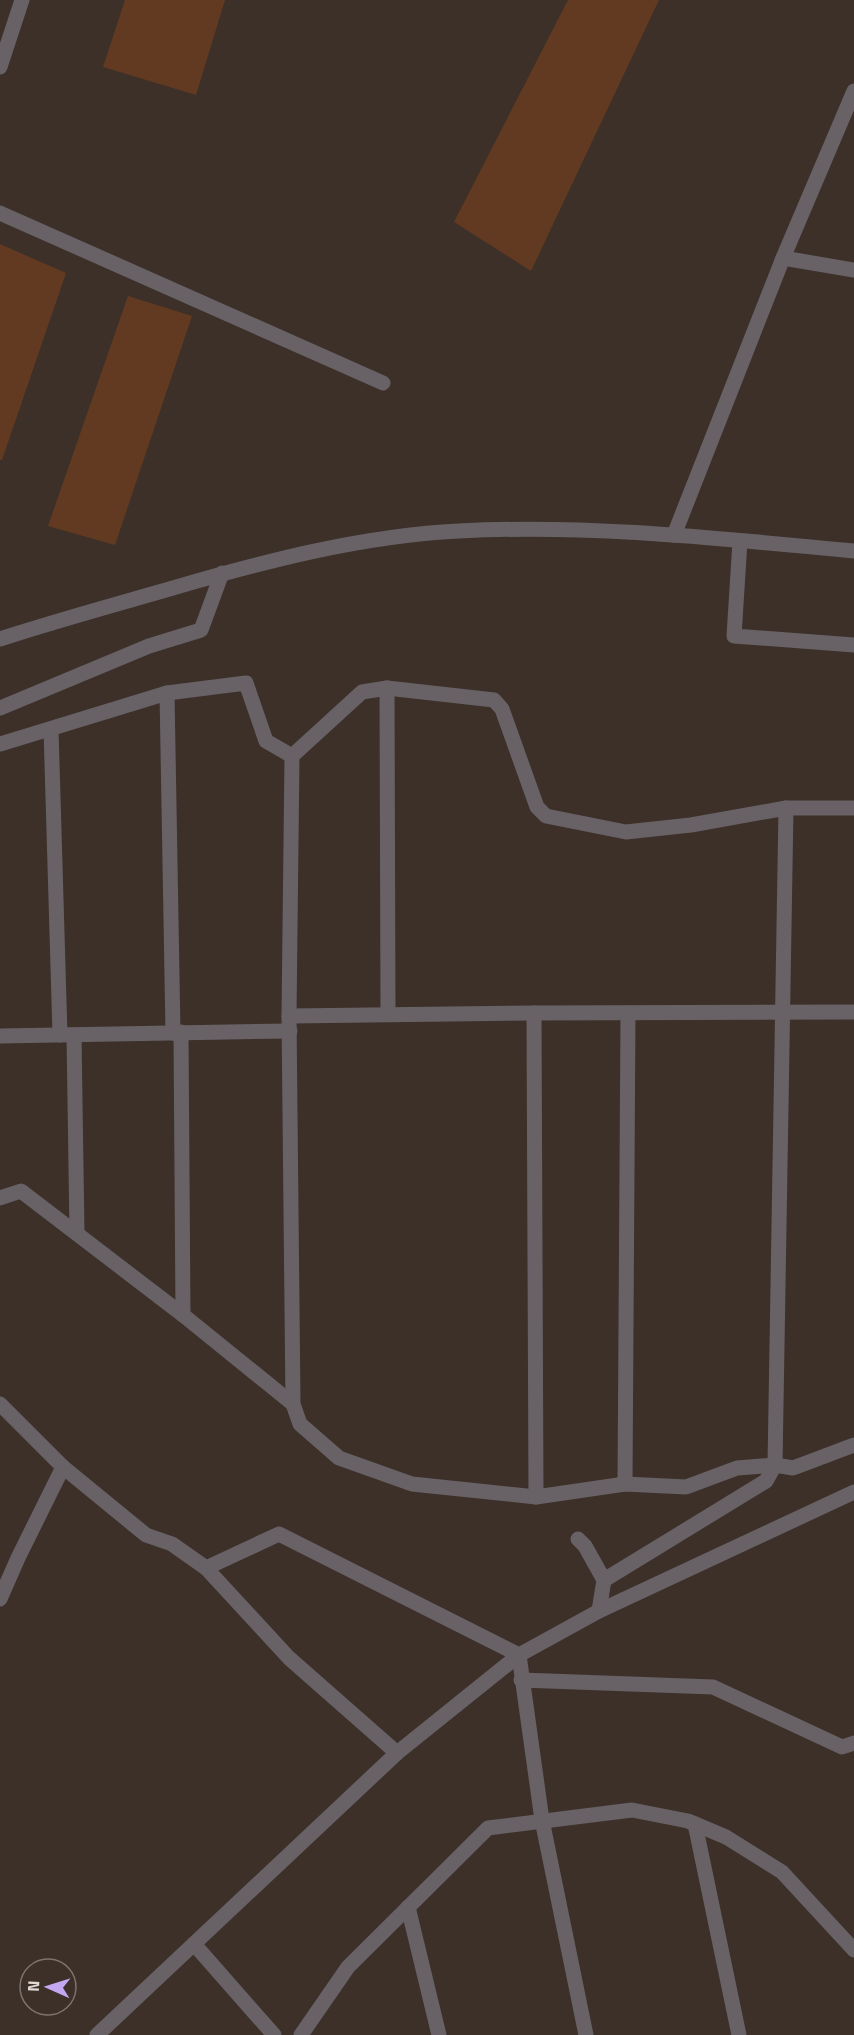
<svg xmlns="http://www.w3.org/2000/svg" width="854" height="2035" viewBox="0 0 854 2035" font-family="'Titillium Web',sans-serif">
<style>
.building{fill:#623a21}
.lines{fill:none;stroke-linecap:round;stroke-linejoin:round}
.service{stroke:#686267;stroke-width:15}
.minor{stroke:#686267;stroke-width:15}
.tertiary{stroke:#686267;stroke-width:15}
</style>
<rect width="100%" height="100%" fill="#3c3029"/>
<g class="building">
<polygon points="125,0 225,0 196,95 103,67"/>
<polygon points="568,0 659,0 531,271 454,222"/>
<polygon points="0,244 66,273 2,460 0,460"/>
<polygon points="128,296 192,316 115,545 48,526"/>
</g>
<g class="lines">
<g class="service">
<polyline points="578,1539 585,1546 604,1580"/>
<polyline points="695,1824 739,2035"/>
<polyline points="194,1944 274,2035"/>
</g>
<g class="minor">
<polyline points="0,213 383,383"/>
<polyline points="783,258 854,270"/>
<polyline points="674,535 783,258 854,91"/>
<polyline points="740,541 734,636 854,645"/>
<polyline points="387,688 388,1014"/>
<polyline points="167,693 173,1033"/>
<polyline points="0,708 149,646 201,630 222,573"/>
<polyline points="51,729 60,1035"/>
<polyline points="0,744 167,693 246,683 266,741 292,756"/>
<polyline points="854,808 786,808 691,825 626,832 546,816 537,807 502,709 494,700 387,688 362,692 292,756 289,1016 293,1404 300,1424 339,1458 412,1484 536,1497 625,1484 686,1487 737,1468 775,1465 793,1468 854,1445"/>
<polyline points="534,1013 536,1497"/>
<polyline points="289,1016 534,1013 854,1012"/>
<polyline points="181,1032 183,1315"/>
<polyline points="74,1035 77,1233"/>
<polyline points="0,1036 290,1031"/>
<polyline points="0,1198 21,1191 183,1315 293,1404"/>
<polyline points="0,1404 63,1467 146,1535 172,1544 206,1568 289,1658 397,1753"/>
<polyline points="625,1484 628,1013"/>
<polyline points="206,1568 279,1534 519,1655 542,1820 586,2035"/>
<polyline points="0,1599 18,1558 63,1467"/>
<polyline points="599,1611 604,1580 766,1481 775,1465 786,808"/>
<polyline points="521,1680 713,1687 842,1747 854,1743"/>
<polyline points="408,1907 439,2035"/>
<polyline points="301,2035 348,1967 488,1828 632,1810 688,1821 726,1837 782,1872 854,1950"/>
</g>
<g class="tertiary">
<polyline points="0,67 22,0"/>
<path d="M0,639c55,-18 110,-33 166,-49 96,-28 193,-54 293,-59 130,-7 265,8 395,20"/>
<polyline points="97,2035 397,1753 519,1655 599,1611 854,1492"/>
</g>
</g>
<g transform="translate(48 1987) rotate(273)"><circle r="28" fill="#3c3029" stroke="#7e746d" stroke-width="1.5"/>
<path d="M0-4.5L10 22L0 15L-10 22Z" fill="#c4a7f1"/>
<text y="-9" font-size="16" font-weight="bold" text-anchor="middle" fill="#e1d9d4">N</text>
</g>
</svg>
